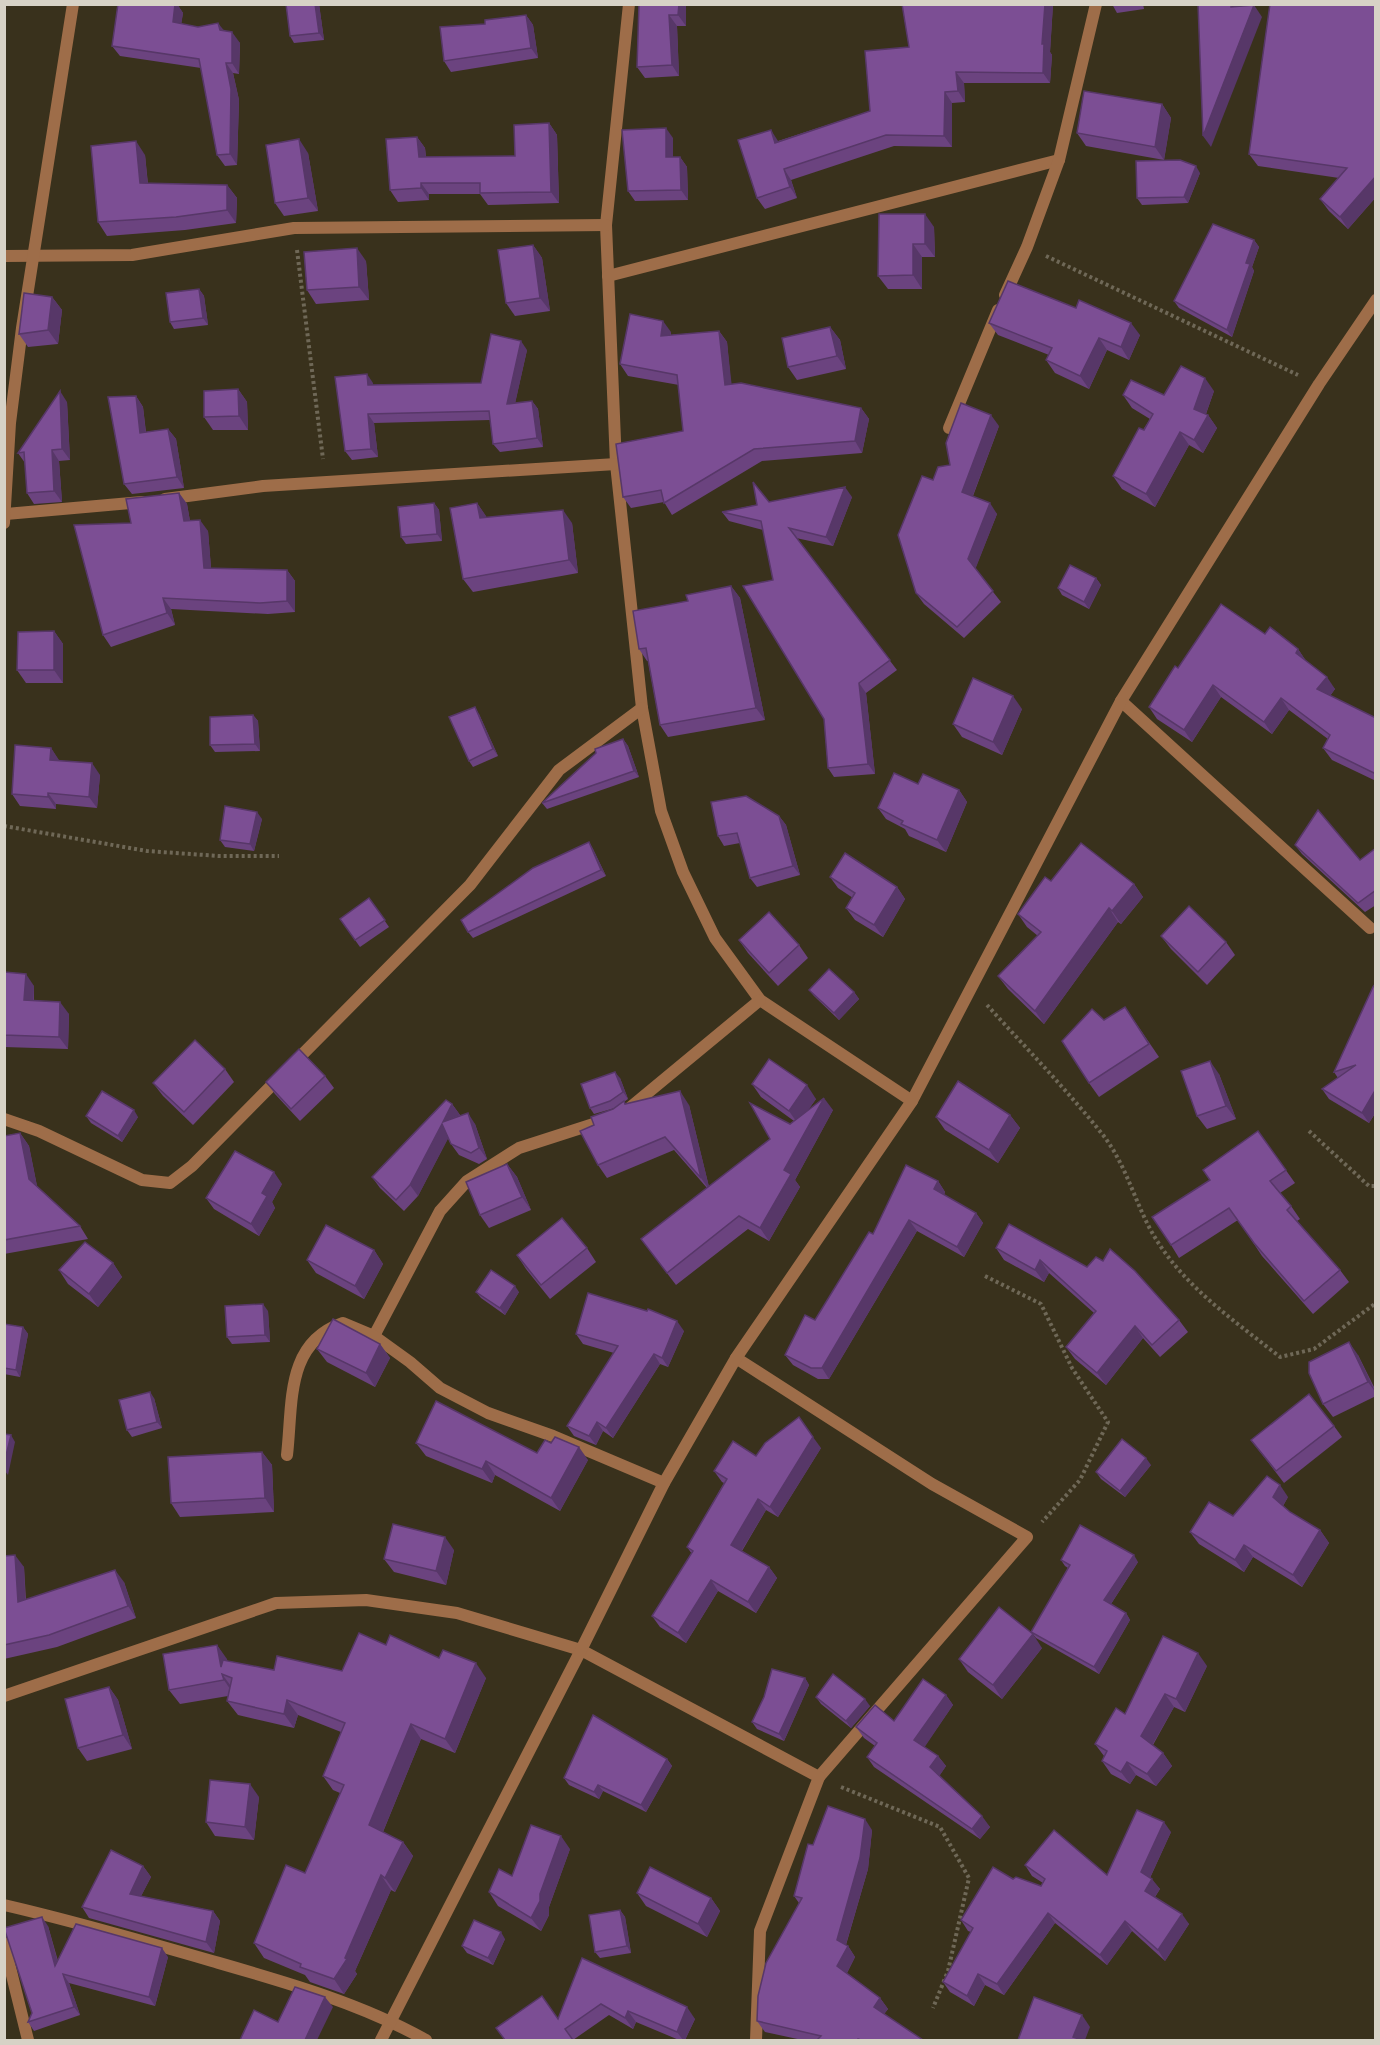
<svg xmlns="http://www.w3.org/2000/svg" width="1380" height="2045" viewBox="0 0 1380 2045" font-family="'Golos Text',sans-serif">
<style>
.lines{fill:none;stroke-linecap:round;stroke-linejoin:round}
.path{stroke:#6f6857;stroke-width:4;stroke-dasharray:3 3;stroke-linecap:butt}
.minor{stroke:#9e6d49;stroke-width:12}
.tertiary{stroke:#9e6d49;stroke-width:12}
.wall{fill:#6b437f}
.shaded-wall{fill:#573768}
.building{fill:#7c4e94;stroke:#573768;stroke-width:1.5}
</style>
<rect width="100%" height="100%" fill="#39311c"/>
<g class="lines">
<g class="path">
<polyline points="297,250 323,459"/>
<polyline points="1046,256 1298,375"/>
<polyline points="4,826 147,851 219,856 279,856"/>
<path d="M987,1005c39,43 80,85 116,130 21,27 30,60 45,90 29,57 83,93 132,132l34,-8 62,-46"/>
<polyline points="1309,1131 1369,1186 1376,1186"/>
<polyline points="985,1276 1041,1304 1072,1368 1108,1422 1080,1480 1042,1522"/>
<polyline points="841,1787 940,1827 969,1878 948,1971 933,2008"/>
</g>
<g class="minor">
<polyline points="629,4 606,225 616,464 642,708 661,811 683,872 715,938 760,1000 912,1101"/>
<polyline points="4,256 132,255 294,228 606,225"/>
<polyline points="608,276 1059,160"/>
<polyline points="1005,295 1027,247 1059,160 1096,4"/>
<polyline points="949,428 998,310"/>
<polyline points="165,499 263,486 616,464"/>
<polyline points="6,514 142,502"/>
<polyline points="4,523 10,423 22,328 73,4"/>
<polyline points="1121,701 1370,928"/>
<polyline points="627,1110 760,1000"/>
<polyline points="4,1119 39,1131 142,1180 170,1183 192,1166 470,885 559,770 642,708"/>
<polyline points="374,1336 440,1211 467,1181 519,1148 609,1119"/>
<polyline points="736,1358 932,1484 1027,1537 819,1777"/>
<path d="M287,1455c6,-52 -2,-112 56,-132l31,13 36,26 30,26 48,25 65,23 111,47"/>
<polyline points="4,1696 276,1603 366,1600 457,1613 581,1650 819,1777 760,1931 756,2040"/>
<path d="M4,1905c70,16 139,36 208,56 73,21 148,42 214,79"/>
<polyline points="4,1943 28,2040"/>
</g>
<polyline class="tertiary" points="381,2040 581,1650 664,1483 736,1358 912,1101 1121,701 1319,384 1376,300"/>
</g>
<g class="wall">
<polygon points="118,4 177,4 183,13 181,24 224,31 240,43 239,74 233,73 239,100 237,165 225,166 217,155 201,68 120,56 112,46"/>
<polygon points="286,4 319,4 324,40 294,43 290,36"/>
<polygon points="639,4 686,4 686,26 677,26 679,76 645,78 637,67"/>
<polygon points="902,4 1053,4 1050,52 1052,55 1050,83 964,83 965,102 952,103 952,147 894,146 791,180 797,198 765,209 757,198 778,141 870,111 909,47"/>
<polygon points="1112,4 1143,4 1144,9 1117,13"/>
<polygon points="1376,4 1376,197 1348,229 1329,211 1320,199 1339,178 1258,166 1249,154"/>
<polygon points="526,15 533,25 538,58 451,72 444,61 485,24"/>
<polygon points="1162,104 1171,118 1164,160 1086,146 1077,133"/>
<polygon points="549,123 557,135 559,203 488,205 480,194 429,194 429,200 398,202 390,190 417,137 425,148 426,157 515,156"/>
<polygon points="673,138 673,157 680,157 687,167 688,200 635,201 628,191"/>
<polygon points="308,153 318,211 284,216 275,203"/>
<polygon points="145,155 148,184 227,185 237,198 236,223 185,230 107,236 98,222"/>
<polygon points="1200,173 1188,203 1142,205 1137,198"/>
<polygon points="879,214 934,227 935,257 922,257 922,289 888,289 878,276"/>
<polygon points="1254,240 1259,247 1252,267 1254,271 1232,337 1179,308 1174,301"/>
<polygon points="533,245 542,258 550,311 515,316 506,303"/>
<polygon points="366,261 369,300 316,304 307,290"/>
<polygon points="199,289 204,296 208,325 174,329 170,322"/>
<polygon points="52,297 62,310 58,344 28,347 19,334"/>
<polygon points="989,323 1140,335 1129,360 1107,350 1089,389 1055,373 1046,360 1049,355 998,335"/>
<polygon points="830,327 840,340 846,369 797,380 788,367"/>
<polygon points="719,331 727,342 731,385 861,408 869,419 862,453 762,461 672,515 664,502 631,508 623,497 683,431 679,385 628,376 620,364 671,332 671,335"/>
<polygon points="527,350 515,403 532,401 538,409 543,447 500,452 493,444 490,420 374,423 378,457 352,460 345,451 373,383 373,385 481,383"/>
<polygon points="238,389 247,402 248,430 213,430 204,417"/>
<polygon points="1214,391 1206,414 1208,415 1217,428 1203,453 1189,445 1155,507 1122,489 1113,476 1150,419 1132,408 1123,395 1164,395"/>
<polygon points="136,396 143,407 146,432 168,429 176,439 184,488 132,494 124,484"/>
<polygon points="67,402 70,460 59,461 62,502 34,504 27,493 25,463 18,453"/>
<polygon points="999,426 973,496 997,514 975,569 1001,602 964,638 924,604 916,593 950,465"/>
<polygon points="179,493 187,504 190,521 208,531 211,568 287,570 295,581 295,612 268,614 171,609 175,625 111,647 103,635 131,523"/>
<polygon points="852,497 833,546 796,538 897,670 866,693 875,774 834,777 828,768 824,719 773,580 763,530 729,521 722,512 769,502"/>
<polygon points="434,503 439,510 442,541 406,544 401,537"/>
<polygon points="477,503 487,518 572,523 578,573 473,592 463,579"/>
<polygon points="1096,578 1101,585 1089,609 1062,595 1058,588"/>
<polygon points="731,586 740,598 765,720 668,737 660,725 648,661 647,661 639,649 688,601"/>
<polygon points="54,631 63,644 63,683 26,683 17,670"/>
<polygon points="1265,634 1298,649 1306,661 1335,689 1330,696 1376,718 1376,781 1332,760 1323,748 1328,739 1289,710 1272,734 1221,697 1192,742 1157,719 1149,707 1178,668"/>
<polygon points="1022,709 1002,755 962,737 953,724"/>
<polygon points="479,714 498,756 473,767 469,761"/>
<polygon points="253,715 258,721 260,751 215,752 210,745"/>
<polygon points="623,739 628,746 639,777 547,809 542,803 596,753"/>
<polygon points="51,748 59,761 100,775 97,808 56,804 56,809 20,806 12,794"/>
<polygon points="918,784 959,790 967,802 946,852 909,836 905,829 886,819 878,808"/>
<polygon points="779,816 786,825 800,875 757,887 750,878 740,843 724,846 718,836"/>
<polygon points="262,819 254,851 225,847 220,840"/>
<polygon points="589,842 593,849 606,876 473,938 468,932"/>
<polygon points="1295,845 1360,860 1376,848 1376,905 1365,912 1302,854"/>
<polygon points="830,877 897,887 905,899 883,937 855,920 846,908 853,898 838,888"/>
<polygon points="1051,881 1134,884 1143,897 1121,924 1118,922 1044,1024 1008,989 998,976 1038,936 1027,927 1018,914"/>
<polygon points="369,898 389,927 360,947 340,919"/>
<polygon points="1161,936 1226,942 1235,955 1207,985 1171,949"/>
<polygon points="739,940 799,945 808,958 778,986 748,953"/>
<polygon points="4,972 34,986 34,1000 69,1014 68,1049 4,1047"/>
<polygon points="1376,983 1376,1112 1369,1123 1329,1099 1322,1089 1338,1078 1334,1072"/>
<polygon points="809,990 854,992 859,999 839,1020 814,996"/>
<polygon points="1125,1007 1159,1057 1099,1097 1089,1083 1104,1020"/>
<polygon points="225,1069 234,1082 193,1125 163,1096 153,1083"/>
<polygon points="1219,1074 1236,1119 1207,1129 1197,1116"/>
<polygon points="325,1076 334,1088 300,1121 275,1094 266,1082"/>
<polygon points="620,1078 628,1099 615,1108 594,1114 590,1108"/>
<polygon points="752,1084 816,1099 808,1110 833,1110 795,1180 800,1187 769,1241 748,1229 676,1285 641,1239 707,1188 674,1150 607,1178 598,1165 594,1125 613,1109 626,1104 689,1105 709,1187 794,1121 761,1097"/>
<polygon points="452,1104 460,1115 475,1124 487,1159 479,1164 459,1155 451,1144 448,1138 418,1196 404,1211 380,1188 372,1177"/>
<polygon points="1010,1115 1020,1128 998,1163 945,1130 936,1117"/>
<polygon points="86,1116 138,1117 122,1142 91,1123"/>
<polygon points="1258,1131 1295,1183 1280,1193 1291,1206 1300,1219 1297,1221 1340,1270 1349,1282 1313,1314 1262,1256 1238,1220 1179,1258 1171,1245 1210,1180"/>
<polygon points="20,1133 29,1146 37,1186 80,1226 88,1239 4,1254 4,1136"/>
<polygon points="507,1164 517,1177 531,1210 489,1228 480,1215"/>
<polygon points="938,1181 945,1192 944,1195 976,1213 983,1223 964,1257 917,1231 829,1379 818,1379 793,1365 785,1355 815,1320 873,1234"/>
<polygon points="282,1184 272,1202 275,1208 259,1236 214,1209 206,1198"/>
<polygon points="1009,1224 1179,1320 1188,1332 1160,1357 1143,1338 1106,1385 1075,1359 1066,1347 1094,1313 1049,1273 1044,1282 1004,1260 996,1248"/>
<polygon points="587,1248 596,1262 550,1299 526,1269 517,1255"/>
<polygon points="374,1250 383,1264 364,1299 316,1273 307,1260"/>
<polygon points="113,1263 122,1277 98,1307 68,1284 59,1270"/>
<polygon points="476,1292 519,1292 505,1315 481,1298"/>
<polygon points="268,1311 270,1342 232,1344 227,1337"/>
<polygon points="4,1324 23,1327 28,1334 20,1377 4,1374"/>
<polygon points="684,1331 668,1367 660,1364 613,1438 603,1431 596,1445 574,1436 567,1426 614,1353 583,1344 576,1334"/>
<polygon points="380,1344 390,1358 375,1387 327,1362 317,1349"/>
<polygon points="1358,1355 1376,1391 1376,1396 1333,1417 1323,1404"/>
<polygon points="154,1398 162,1428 132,1437 127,1430"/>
<polygon points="1334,1426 1342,1437 1284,1483 1251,1440"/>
<polygon points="416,1443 537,1453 551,1443 588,1460 560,1511 495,1475 492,1483 426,1456"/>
<polygon points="821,1448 778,1517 766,1510 742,1551 769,1567 777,1578 756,1613 718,1591 686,1643 660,1627 652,1616 692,1554 687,1547 724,1483 722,1482 714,1471 756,1456"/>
<polygon points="262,1452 272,1465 274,1512 180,1517 171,1503"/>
<polygon points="1151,1465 1125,1497 1101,1479 1096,1472"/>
<polygon points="1288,1497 1283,1506 1290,1512 1320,1530 1329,1543 1302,1587 1253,1557 1244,1572 1199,1544 1190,1532"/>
<polygon points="454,1550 446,1585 394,1572 384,1559"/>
<polygon points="4,1556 24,1567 26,1600 124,1582 136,1618 57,1647 4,1659"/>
<polygon points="1061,1560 1138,1562 1111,1604 1126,1613 1130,1620 1099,1674 1036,1638 1031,1632 1068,1568 1065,1566"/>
<polygon points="217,1645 227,1661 274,1670 342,1671 386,1645 439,1658 486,1678 455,1753 421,1739 383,1832 403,1842 413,1856 395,1892 391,1890 355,1971 357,1974 344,1994 310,1982 305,1975 264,1958 254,1943 305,1873 340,1793 333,1790 323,1776 341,1732 298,1715 294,1728 238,1715 227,1701 228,1696 180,1704 169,1690"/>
<polygon points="1042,1648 1002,1699 968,1672 959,1659"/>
<polygon points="1207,1666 1185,1712 1174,1707 1153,1745 1163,1753 1172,1766 1156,1786 1136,1775 1130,1784 1111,1774 1102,1761 1104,1756 1095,1744 1125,1714"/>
<polygon points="805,1678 809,1685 784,1741 757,1729 752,1722"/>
<polygon points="109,1687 118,1700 132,1749 87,1761 78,1748"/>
<polygon points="946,1695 953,1705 924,1747 938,1756 946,1766 939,1776 990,1827 980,1839 874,1767 867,1757 875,1746 864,1738 856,1727 894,1721"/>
<polygon points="816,1697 870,1706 851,1728 821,1704"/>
<polygon points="667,1759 672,1766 646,1812 603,1791 599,1799 569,1785 564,1778"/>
<polygon points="259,1797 254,1840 215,1836 206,1822"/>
<polygon points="872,1830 868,1869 846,1945 848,1946 855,1957 847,1973 880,1998 888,2009 884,2014 923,2040 802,2040 765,2032 757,2021 799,1903 794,1896 813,1845"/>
<polygon points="1171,1832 1150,1878 1160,1889 1155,1897 1189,1924 1165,1961 1132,1931 1107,1965 1055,1923 1004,1995 985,1985 974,2006 950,1992 943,1982 971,1932 968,1931 961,1920 1013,1879 1041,1886 1043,1883 1032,1876 1025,1865 1107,1875"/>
<polygon points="570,1849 549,1907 549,1915 541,1931 498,1906 489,1892 512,1876"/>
<polygon points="143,1866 151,1877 141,1896 213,1911 220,1921 214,1953 89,1918 82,1907"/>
<polygon points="637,1893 711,1898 720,1911 707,1937 646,1906"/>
<polygon points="620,1910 625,1917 631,1953 600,1958 595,1952"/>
<polygon points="48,1926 58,1961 168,1957 155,2006 69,1983 80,2015 34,2031 28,2022 32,2013"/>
<polygon points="505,1939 493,1965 467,1953 462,1946"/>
<polygon points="582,1958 695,2019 685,2040 679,2040 636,2022 633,2029 609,2015 573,2040 558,2019"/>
</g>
<g class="shaded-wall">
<polygon points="175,4 177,4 183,13 180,33 173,22"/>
<polygon points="315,4 319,4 324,40 319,33"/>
<polygon points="679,4 686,4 686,26 678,15"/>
<polygon points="1045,4 1053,4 1050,52 1052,55 1050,83 1043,73 1042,44"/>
<polygon points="1254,5 1262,17 1211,147 1203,136"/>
<polygon points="526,15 533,25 538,58 531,48"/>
<polygon points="669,15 677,26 679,76 672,65"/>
<polygon points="218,23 226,33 220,30"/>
<polygon points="232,32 240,43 239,74 232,63"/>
<polygon points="226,63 233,73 239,100 237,165 230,154"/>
<polygon points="956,72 964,83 965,102 958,91"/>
<polygon points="945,92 952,103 952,147 944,136"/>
<polygon points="1162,104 1171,118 1164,160 1155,147"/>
<polygon points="549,123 557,135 559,203 551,192"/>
<polygon points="666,128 673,138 673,167 666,157"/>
<polygon points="771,130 778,141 783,153 775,143"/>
<polygon points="417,137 425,148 427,168 419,157"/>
<polygon points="299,139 308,153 318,211 308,198"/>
<polygon points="136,141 145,155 149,197 140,183"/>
<polygon points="680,157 687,167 688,200 681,190"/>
<polygon points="1196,166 1200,173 1188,203 1184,197"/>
<polygon points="784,169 791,180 797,198 790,187"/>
<polygon points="1376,176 1376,197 1348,229 1340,217"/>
<polygon points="421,183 429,194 429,200 421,188"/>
<polygon points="227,185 237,198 236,223 227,210"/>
<polygon points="925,214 934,227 935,257 925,244"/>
<polygon points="1254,240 1259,247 1252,267 1254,271 1232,337 1227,330 1246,263"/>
<polygon points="913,244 922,257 922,289 913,275"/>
<polygon points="533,245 542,258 550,311 540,298"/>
<polygon points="357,248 366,261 369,300 359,287"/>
<polygon points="199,289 204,296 208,325 203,318"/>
<polygon points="52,297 62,310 58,344 48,330"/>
<polygon points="663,321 671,332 669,347 661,336"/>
<polygon points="1131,323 1140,335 1129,360 1121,347"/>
<polygon points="830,327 840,340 846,369 837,356"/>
<polygon points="719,331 727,342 733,397 725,385"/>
<polygon points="1099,338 1107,350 1089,389 1080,376"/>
<polygon points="521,341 527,350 513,413 507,404"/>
<polygon points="367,374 373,383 374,394 368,385"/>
<polygon points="1205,378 1214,391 1203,422 1194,409"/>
<polygon points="238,389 247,402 248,430 239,416"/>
<polygon points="60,391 67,402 70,460 62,449"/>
<polygon points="136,396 143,407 147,444 140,433"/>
<polygon points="532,401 538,409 543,447 537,438"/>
<polygon points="861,408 869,419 862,453 855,441"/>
<polygon points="368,414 374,423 378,457 371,449"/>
<polygon points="991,415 999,426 970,503 962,492"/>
<polygon points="1208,415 1217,428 1203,453 1194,440"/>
<polygon points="168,429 176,439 184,488 177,477"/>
<polygon points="1180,432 1189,445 1155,507 1146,494"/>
<polygon points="52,450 59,461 62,502 54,491"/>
<polygon points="845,487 852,497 833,546 826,537"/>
<polygon points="179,493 187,504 192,533 184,521"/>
<polygon points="434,503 439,510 442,541 437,534"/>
<polygon points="477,503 486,516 489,532 480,518"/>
<polygon points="990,503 997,514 975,570 968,559"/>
<polygon points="563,510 572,523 578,573 569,560"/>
<polygon points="200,520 208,531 212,580 204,568"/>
<polygon points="287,570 295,581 295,612 287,601"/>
<polygon points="1096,578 1101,585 1089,609 1084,602"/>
<polygon points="731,586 740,598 765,720 756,708"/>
<polygon points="163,598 171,609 175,625 167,613"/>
<polygon points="54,631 63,644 63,683 54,670"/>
<polygon points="1298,649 1306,661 1296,653"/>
<polygon points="1327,677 1335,689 1326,701 1317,689"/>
<polygon points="859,683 866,693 875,774 868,764"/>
<polygon points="1213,685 1221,697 1192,742 1184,730"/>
<polygon points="1013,696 1022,709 1002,755 993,742"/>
<polygon points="1281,698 1289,710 1272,734 1264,722"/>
<polygon points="475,707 479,714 498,756 493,749"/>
<polygon points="253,715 258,721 260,751 255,744"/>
<polygon points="623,739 628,746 639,777 634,771"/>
<polygon points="51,748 59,760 59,772 50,760"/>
<polygon points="92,763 100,775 97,808 89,797"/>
<polygon points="959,790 967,802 946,852 937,840"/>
<polygon points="48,793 56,804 56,809 48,797"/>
<polygon points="257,812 262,819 254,851 250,844"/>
<polygon points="779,816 786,825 800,875 793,866"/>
<polygon points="589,842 593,849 606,876 601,870"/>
<polygon points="1134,884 1143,897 1121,924 1112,911"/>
<polygon points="897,887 905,899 883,937 874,925"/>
<polygon points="1109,908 1118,922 1044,1024 1035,1011"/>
<polygon points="26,974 34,986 33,1012 24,1000"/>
<polygon points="854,992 859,999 839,1020 834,1013"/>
<polygon points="60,1002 69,1014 68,1049 59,1037"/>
<polygon points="1210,1061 1219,1074 1236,1119 1226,1106"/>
<polygon points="615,1072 620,1078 628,1099 623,1092"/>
<polygon points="807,1085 816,1099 798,1124 789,1111"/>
<polygon points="1376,1089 1376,1112 1369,1123 1362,1113"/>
<polygon points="680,1091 689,1105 710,1191 701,1178"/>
<polygon points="824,1098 833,1110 795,1180 800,1187 769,1241 760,1228 784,1170"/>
<polygon points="452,1104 460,1115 443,1122"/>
<polygon points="134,1110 138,1117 122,1142 118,1136"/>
<polygon points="468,1113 475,1124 487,1159 479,1148"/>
<polygon points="1010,1115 1020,1128 998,1163 989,1150"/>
<polygon points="442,1124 450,1135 418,1196 410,1185"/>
<polygon points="20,1133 29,1146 38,1191 29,1179"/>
<polygon points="507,1164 517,1177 531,1210 522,1197"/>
<polygon points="274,1172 282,1184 272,1202 275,1208 259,1236 251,1224 262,1193"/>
<polygon points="938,1181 945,1192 942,1200 934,1189"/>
<polygon points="976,1213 983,1223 964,1257 957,1247"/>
<polygon points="909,1220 917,1231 829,1379 822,1368"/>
<polygon points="374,1250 383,1264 364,1299 355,1286"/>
<polygon points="1040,1260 1049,1273 1044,1282 1035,1270"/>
<polygon points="113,1263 122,1277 98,1307 89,1294"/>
<polygon points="515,1286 519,1292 505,1315 500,1308"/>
<polygon points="263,1304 268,1311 270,1342 265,1335"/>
<polygon points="677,1321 684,1331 668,1367 662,1358"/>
<polygon points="1135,1326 1143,1338 1106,1385 1097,1373"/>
<polygon points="23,1327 28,1334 20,1377 16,1370"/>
<polygon points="1349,1342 1358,1355 1376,1393 1368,1382"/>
<polygon points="380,1344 390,1358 375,1387 366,1373"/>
<polygon points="654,1354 660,1364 613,1438 606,1428"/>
<polygon points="150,1392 154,1398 162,1428 157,1422"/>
<polygon points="597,1422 603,1431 596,1445 589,1436"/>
<polygon points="11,1435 15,1442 8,1475 4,1470 4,1464"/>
<polygon points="813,1437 821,1448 778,1517 770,1507"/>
<polygon points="579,1447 588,1460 560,1511 551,1498"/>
<polygon points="262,1452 272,1465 274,1512 265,1498"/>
<polygon points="1146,1458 1151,1465 1125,1497 1120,1491"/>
<polygon points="486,1461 495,1475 492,1483 482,1469"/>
<polygon points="1280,1485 1288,1497 1281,1509 1273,1497"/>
<polygon points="758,1499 766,1510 739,1555 731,1545"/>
<polygon points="1320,1530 1329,1543 1302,1587 1293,1575"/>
<polygon points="445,1537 454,1550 446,1585 436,1571"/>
<polygon points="1244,1545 1253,1557 1244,1572 1235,1560"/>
<polygon points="15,1555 24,1567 26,1614 18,1602"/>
<polygon points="1134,1555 1138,1562 1109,1607 1104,1600"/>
<polygon points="769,1567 777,1578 756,1613 748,1602"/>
<polygon points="115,1570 124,1582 136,1618 128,1606"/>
<polygon points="711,1580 718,1591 686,1643 678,1633"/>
<polygon points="1126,1613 1130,1620 1099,1674 1094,1667"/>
<polygon points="1033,1634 1042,1648 1002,1699 993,1685"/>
<polygon points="217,1645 227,1659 230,1677 221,1667"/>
<polygon points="1198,1653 1207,1666 1185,1712 1176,1699"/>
<polygon points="476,1663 486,1678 455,1753 445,1739"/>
<polygon points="222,1674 233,1689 234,1695 224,1680"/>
<polygon points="805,1678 809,1685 784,1741 779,1734"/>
<polygon points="109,1687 118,1700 132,1749 123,1735"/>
<polygon points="1165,1694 1174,1707 1150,1749 1141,1736"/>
<polygon points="946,1695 953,1705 922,1751 914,1740"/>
<polygon points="865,1699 870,1706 851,1728 846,1721"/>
<polygon points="287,1700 298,1715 294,1728 284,1714"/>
<polygon points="411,1724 421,1739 380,1839 369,1825"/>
<polygon points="1163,1753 1172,1766 1156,1786 1147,1774"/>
<polygon points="938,1756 946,1766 938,1778 930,1767"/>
<polygon points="667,1759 672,1766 646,1812 641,1805"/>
<polygon points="1127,1762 1136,1775 1130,1784 1121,1772"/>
<polygon points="250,1784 259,1797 254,1840 245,1827"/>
<polygon points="598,1785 603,1791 599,1799 594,1792"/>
<polygon points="982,1816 990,1827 980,1839 972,1829"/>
<polygon points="865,1819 872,1830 868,1869 844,1951 837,1940"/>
<polygon points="1164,1822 1171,1832 1148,1882 1141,1872"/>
<polygon points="561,1836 570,1849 549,1907 549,1915 541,1931 531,1918"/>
<polygon points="403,1842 413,1856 395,1892 385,1878"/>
<polygon points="143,1866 151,1877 137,1904 130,1894"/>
<polygon points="381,1875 391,1890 355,1971 357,1974 344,1994 334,1979 345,1958"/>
<polygon points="1152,1879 1160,1889 1152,1901 1145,1891"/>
<polygon points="711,1898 720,1911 707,1937 698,1924"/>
<polygon points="620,1910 625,1917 631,1953 627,1946"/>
<polygon points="213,1911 220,1921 214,1953 206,1942"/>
<polygon points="1048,1913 1055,1923 1004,1995 997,1984"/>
<polygon points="1182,1914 1189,1924 1165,1961 1158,1950"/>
<polygon points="42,1917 48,1926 61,1974 55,1966"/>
<polygon points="1125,1921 1132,1931 1107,1965 1100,1955"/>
<polygon points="501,1932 505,1939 493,1965 488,1958"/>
<polygon points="848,1946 855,1957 845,1977 837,1966"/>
<polygon points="162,1948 168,1957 155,2006 149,1997"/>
<polygon points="63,1974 69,1983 80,2015 74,2007"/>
<polygon points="978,1974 985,1985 974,2006 967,1996"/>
<polygon points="325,1997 333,2007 317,2040 305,2040"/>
<polygon points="880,1998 888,2009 881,2018 874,2007"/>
<polygon points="687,2007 695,2019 685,2040 683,2040 677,2032"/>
<polygon points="628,2011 636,2022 633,2029 625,2018"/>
<polygon points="1082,2015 1090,2027 1085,2040 1076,2040 1073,2037"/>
</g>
<g class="building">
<polygon points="118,4 175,4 173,22 198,27 218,23 220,30 232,32 232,63 226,63 231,89 230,154 217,155 199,59 112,46"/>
<polygon points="286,4 315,4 319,33 290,36"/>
<polygon points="639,4 679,4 678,15 669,15 672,65 637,67"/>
<polygon points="902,4 1045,4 1042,44 1044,44 1043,73 956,72 958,91 945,92 944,136 886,135 784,169 790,187 757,198 738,140 771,130 775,143 870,111 865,51 909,47"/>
<polygon points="1198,4 1231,4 1231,7 1254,5 1203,136"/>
<polygon points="1270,4 1376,4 1376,176 1340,217 1320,199 1347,168 1249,154"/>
<polygon points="526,15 531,48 444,61 440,27 485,24 485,20"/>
<polygon points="1084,91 1162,104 1155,147 1077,133"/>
<polygon points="549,123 551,192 480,193 480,183 421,183 421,188 390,190 386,139 417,137 419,157 515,156 514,125"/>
<polygon points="666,128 666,157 680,157 681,190 628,191 622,130"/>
<polygon points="299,139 308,198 275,203 266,145"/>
<polygon points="136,141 140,183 227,185 227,210 176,217 98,222 91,146"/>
<polygon points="1180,160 1196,166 1184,197 1137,198 1136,161"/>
<polygon points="879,214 925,214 925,244 913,244 913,275 878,276"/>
<polygon points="1213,224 1254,240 1246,263 1250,264 1227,330 1174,301"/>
<polygon points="533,245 540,298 506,303 498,250"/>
<polygon points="357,248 359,287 307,290 304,252"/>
<polygon points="1008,281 1076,308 1079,300 1131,323 1121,347 1099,338 1080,376 1046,360 1052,348 989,323"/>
<polygon points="199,289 203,318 170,322 166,293"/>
<polygon points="24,293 52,297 48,330 19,334"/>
<polygon points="630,314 663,321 661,336 719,331 725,385 741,383 861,408 855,441 754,449 664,503 661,490 623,497 616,444 683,431 677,375 620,364"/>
<polygon points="830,327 837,356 788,367 782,338"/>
<polygon points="491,334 521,341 507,404 532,401 537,438 493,444 489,411 368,414 371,449 345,451 335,377 367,374 368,385 481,383"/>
<polygon points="1181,366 1205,378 1194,409 1208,415 1194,440 1180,432 1146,494 1113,476 1139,428 1144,430 1153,414 1123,395 1131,380 1164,395"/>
<polygon points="238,389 239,416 204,417 204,391"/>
<polygon points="60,391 62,449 52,450 54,491 27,493 24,452 18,453"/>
<polygon points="136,396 140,433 168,429 177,477 124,484 108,397"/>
<polygon points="961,403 991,415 962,492 990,503 968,559 993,591 957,627 916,593 898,535 922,476 933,480 938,467 950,465 946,443"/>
<polygon points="753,482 769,502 845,487 826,537 789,528 890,660 859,683 868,764 828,768 824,719 743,586 773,580 761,521 722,512 757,505"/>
<polygon points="179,493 184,521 200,520 204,568 287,570 287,601 260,603 163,598 167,613 103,635 74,525 131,523 126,499"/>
<polygon points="434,503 437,534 401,537 398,507"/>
<polygon points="477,503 480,518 563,510 569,560 463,579 450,508"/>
<polygon points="1070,565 1096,578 1084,602 1058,588"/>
<polygon points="731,586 756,708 660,725 646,648 639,649 633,611 688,601 686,595"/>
<polygon points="1221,604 1265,634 1270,627 1298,649 1296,653 1327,677 1317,689 1376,718 1376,774 1323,748 1330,735 1281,698 1264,722 1213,685 1184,730 1149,707 1175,666 1178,668"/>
<polygon points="54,631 54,670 17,670 18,632"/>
<polygon points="973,678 1013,696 993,742 953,724"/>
<polygon points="475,707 493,749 469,761 449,717"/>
<polygon points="253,715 255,744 210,745 210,717"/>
<polygon points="623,739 634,771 542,803 596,753 595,749"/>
<polygon points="15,745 51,748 50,760 92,763 89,797 48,793 48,797 12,794"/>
<polygon points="894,773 918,784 923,774 959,790 937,840 901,824 903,821 878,808"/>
<polygon points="746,796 779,816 793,866 750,878 737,833 718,836 711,802"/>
<polygon points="225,806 257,812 250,844 220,840"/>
<polygon points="1318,810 1360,860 1376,848 1376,890 1358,903 1295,845"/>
<polygon points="589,842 601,870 468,932 461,920 533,868"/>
<polygon points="1081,843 1134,884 1112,911 1109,908 1035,1011 998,976 1041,932 1018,914 1045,877 1051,881"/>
<polygon points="845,853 897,887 874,925 846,908 855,893 830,877"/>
<polygon points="369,898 385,920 355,940 340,919"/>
<polygon points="1189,906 1226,942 1198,972 1161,936"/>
<polygon points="769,912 799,945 769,973 739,940"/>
<polygon points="829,969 854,992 834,1013 809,990"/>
<polygon points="4,972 26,974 24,1000 60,1002 59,1037 4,1035"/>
<polygon points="1376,983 1376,1089 1362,1113 1322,1089 1356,1065 1334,1072 1373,987"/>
<polygon points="1125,1007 1149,1044 1089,1083 1062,1041 1092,1009 1104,1020"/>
<polygon points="195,1040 225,1069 184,1112 153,1083"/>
<polygon points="299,1049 325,1076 291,1109 266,1082"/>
<polygon points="769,1059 807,1085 789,1111 752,1084"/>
<polygon points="1210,1061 1226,1106 1197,1116 1181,1071"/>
<polygon points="615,1072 623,1092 610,1101 590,1108 581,1084"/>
<polygon points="958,1081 1010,1115 989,1150 936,1117"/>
<polygon points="102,1091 134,1110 118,1136 86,1116"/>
<polygon points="680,1091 701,1178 665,1137 598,1165 580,1131 594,1125 591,1117 613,1109 624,1101 625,1104"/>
<polygon points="824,1098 784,1170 791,1174 760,1228 739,1216 667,1273 641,1239 770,1139 750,1103 790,1124"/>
<polygon points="446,1100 452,1104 443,1122 468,1113 479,1148 471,1153 451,1144 442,1124 410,1185 396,1200 372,1177"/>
<polygon points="1258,1131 1286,1170 1270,1181 1291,1206 1287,1210 1340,1270 1304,1301 1254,1243 1229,1208 1171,1245 1152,1217 1210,1180 1203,1170"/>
<polygon points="20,1133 29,1179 80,1226 4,1240 4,1136"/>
<polygon points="235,1151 274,1172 262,1193 267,1196 251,1224 206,1198"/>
<polygon points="507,1164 522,1197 480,1215 466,1182"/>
<polygon points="906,1165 938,1181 934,1189 976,1213 957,1247 909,1220 822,1368 811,1368 785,1355 805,1315 815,1320 869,1232 873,1234"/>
<polygon points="562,1218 587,1248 541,1285 517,1255"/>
<polygon points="1009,1224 1087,1267 1096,1257 1103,1261 1110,1249 1135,1271 1179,1320 1152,1345 1135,1326 1097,1373 1066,1347 1096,1311 1040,1260 1035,1270 996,1248"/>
<polygon points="326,1225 374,1250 355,1286 307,1260"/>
<polygon points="85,1242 113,1263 89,1294 59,1270"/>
<polygon points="491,1270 515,1286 500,1308 476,1292"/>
<polygon points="588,1293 647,1311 648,1309 677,1321 662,1358 654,1354 606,1428 597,1422 589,1436 567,1426 618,1346 576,1334"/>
<polygon points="263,1304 265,1335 227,1337 225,1306"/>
<polygon points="333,1319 380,1344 366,1373 317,1349"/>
<polygon points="4,1324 23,1327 16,1370 4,1368"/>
<polygon points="1349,1342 1368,1382 1323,1404 1309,1373 1309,1362"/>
<polygon points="150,1392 157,1422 127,1430 119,1400"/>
<polygon points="1309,1394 1334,1426 1276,1471 1251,1440"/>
<polygon points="436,1401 537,1453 545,1440 551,1443 555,1437 579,1447 551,1498 486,1461 482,1469 416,1443"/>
<polygon points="799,1417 813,1437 770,1507 758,1499 731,1545 769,1567 748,1602 711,1580 678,1633 652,1616 693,1551 687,1547 727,1479 714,1471 733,1441 756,1456 765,1443"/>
<polygon points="4,1434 11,1435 4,1464"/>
<polygon points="1122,1439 1146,1458 1120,1491 1096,1472"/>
<polygon points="262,1452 265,1498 171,1503 168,1457"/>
<polygon points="1267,1476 1280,1485 1273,1497 1290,1512 1320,1530 1293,1575 1244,1545 1235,1560 1190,1532 1209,1502 1233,1516"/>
<polygon points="393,1524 445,1537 436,1571 384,1559"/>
<polygon points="1080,1525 1134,1555 1104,1600 1126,1613 1094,1667 1031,1632 1070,1565 1061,1560"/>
<polygon points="15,1555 18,1602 115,1570 128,1606 49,1635 4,1645 4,1556"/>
<polygon points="999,1607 1033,1634 993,1685 959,1659"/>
<polygon points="359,1633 386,1645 390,1635 439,1658 443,1650 476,1663 445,1739 411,1724 369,1825 403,1842 385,1878 381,1875 345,1958 347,1959 334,1979 300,1967 301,1964 254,1943 286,1865 305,1873 344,1785 323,1776 345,1723 287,1700 284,1714 227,1701 232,1678 222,1674 224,1680 169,1690 163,1654 217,1645 221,1667 223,1660 274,1670 277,1656 342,1671"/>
<polygon points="1163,1636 1198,1653 1176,1699 1165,1694 1141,1736 1163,1753 1147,1774 1127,1762 1121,1772 1102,1761 1107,1751 1095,1744 1116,1708 1125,1714"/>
<polygon points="772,1669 805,1678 779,1734 752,1722 764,1697"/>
<polygon points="833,1674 865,1699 846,1721 816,1697"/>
<polygon points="923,1679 946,1695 914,1740 938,1756 930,1767 982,1816 972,1829 867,1757 877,1743 856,1727 875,1705 894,1721"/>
<polygon points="109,1687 123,1735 78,1748 65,1699"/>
<polygon points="593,1715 667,1759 641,1805 598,1785 594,1792 564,1778"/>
<polygon points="210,1780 250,1784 245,1827 206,1822"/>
<polygon points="828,1806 865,1819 860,1858 837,1940 848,1946 837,1966 880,1998 874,2007 923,2040 861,2040 858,2039 857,2040 817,2040 821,2036 757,2021 758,1996 766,1963 802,1898 794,1896 808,1844 813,1845"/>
<polygon points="1137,1810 1164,1822 1141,1872 1152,1879 1145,1891 1182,1914 1158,1950 1125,1921 1100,1955 1048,1913 997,1984 978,1974 967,1996 943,1982 973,1928 961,1920 993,1867 1013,1879 1016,1877 1041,1886 1045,1879 1025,1865 1054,1830 1107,1875"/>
<polygon points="531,1825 561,1836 540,1894 540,1901 531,1918 489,1892 499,1869 512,1876"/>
<polygon points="111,1850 143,1866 130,1894 213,1911 206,1942 82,1907"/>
<polygon points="650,1867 711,1898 698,1924 637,1893"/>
<polygon points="620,1910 627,1946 595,1952 589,1915"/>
<polygon points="42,1917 55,1966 76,1924 162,1948 149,1997 63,1974 74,2007 28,2022 32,2013 4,1928"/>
<polygon points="474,1920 501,1932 488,1958 462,1946"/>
<polygon points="582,1958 687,2007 677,2032 628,2011 625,2018 601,2004 565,2029 573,2040 505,2040 496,2028 542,1996 558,2019"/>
<polygon points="295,1987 325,1997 305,2040 240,2040 254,2010 278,2022"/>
<polygon points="1034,1997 1082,2015 1073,2037 1082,2040 1018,2040"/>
</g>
<rect width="1380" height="2045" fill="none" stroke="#d7d2c6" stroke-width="12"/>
</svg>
